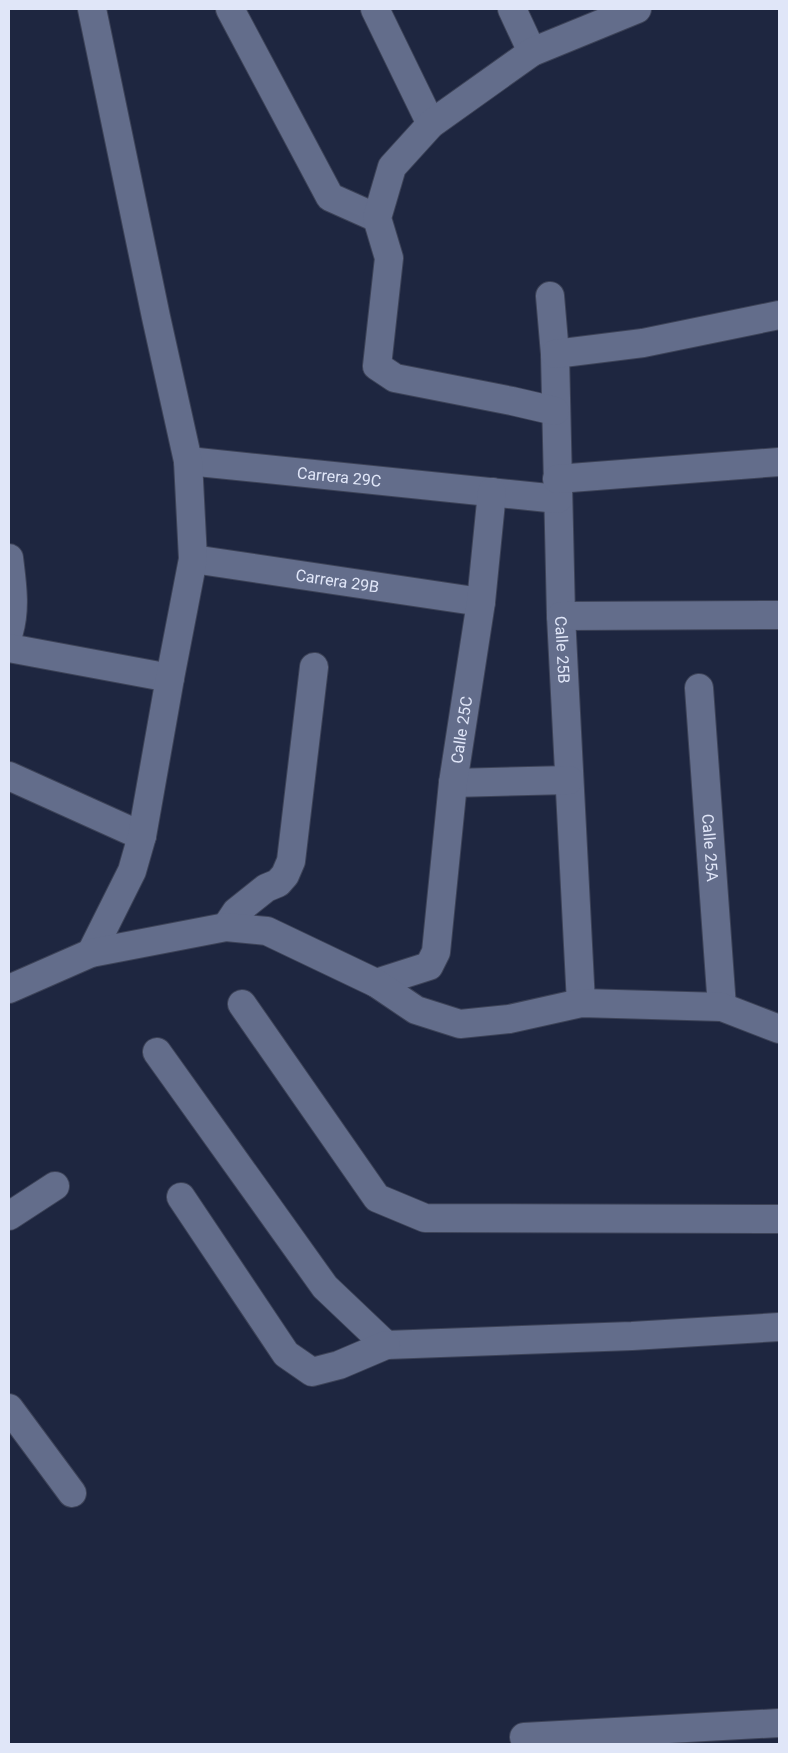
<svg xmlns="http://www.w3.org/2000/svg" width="788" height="1753" viewBox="0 0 788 1753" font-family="Roboto,sans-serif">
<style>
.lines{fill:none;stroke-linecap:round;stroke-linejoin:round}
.minor-casing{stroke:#3d4358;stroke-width:30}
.minor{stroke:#636d8b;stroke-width:28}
.labels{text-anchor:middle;stroke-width:5;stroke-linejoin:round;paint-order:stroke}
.street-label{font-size:16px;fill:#e0e6f8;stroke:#151d36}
</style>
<rect width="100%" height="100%" fill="#1e2640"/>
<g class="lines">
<g class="minor-casing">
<g id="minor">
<polyline points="230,9 330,197 377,218"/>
<polyline points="375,9 431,124"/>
<polyline points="512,9 532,52"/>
<path id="s1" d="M550,296l5,58 6,262 20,387"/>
<polyline points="555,354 643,343 779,315"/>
<polyline points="555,411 512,401 395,378 377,366 389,258 377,218 392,167 431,124 532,52 637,9"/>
<path id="s2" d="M188,461l370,38"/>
<polyline points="557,479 779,462"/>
<path d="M9,558c3,25 7,50 0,74"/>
<path id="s3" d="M193,559l288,43"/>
<polyline points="561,616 779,615"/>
<polyline points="9,648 170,678"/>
<path id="s4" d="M699,688l23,319"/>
<polyline points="9,776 142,836"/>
<polyline points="453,783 569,780"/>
<polyline points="226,927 236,912 266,888 278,883 285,875 291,861 314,667"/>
<polyline points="91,953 132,871 142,836 170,678 193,559 188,461 156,317 92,9"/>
<path id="s5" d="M376,983l53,-17 7,-14 17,-169 28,-181 11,-110"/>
<polyline points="9,989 91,953 226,927 267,931 376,983 416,1010 460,1024 509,1019 581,1003 722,1007 779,1029"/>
<polyline points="242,1004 377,1198 425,1218 779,1219"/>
<polyline points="157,1052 325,1287 386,1345 632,1336 779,1327"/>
<polyline points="181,1197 286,1354 312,1372 339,1365 386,1345"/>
<polyline points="9,1216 55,1186"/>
<polyline points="9,1408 72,1493"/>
<polyline points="524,1737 779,1723"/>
</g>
</g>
<use href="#minor" class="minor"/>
</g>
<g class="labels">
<g class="street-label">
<text dy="6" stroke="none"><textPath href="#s2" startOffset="152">Carrera 29C</textPath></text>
<text dy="6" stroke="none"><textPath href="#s3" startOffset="146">Carrera 29B</textPath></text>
<text dy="6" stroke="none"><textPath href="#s1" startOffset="354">Calle 25B</textPath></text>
<text dy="6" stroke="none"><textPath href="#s5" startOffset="295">Calle 25C</textPath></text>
<text dy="6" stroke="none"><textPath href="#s4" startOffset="160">Calle 25A</textPath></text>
</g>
</g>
<rect width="788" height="1753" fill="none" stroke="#e0e6f8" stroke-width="20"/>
</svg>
